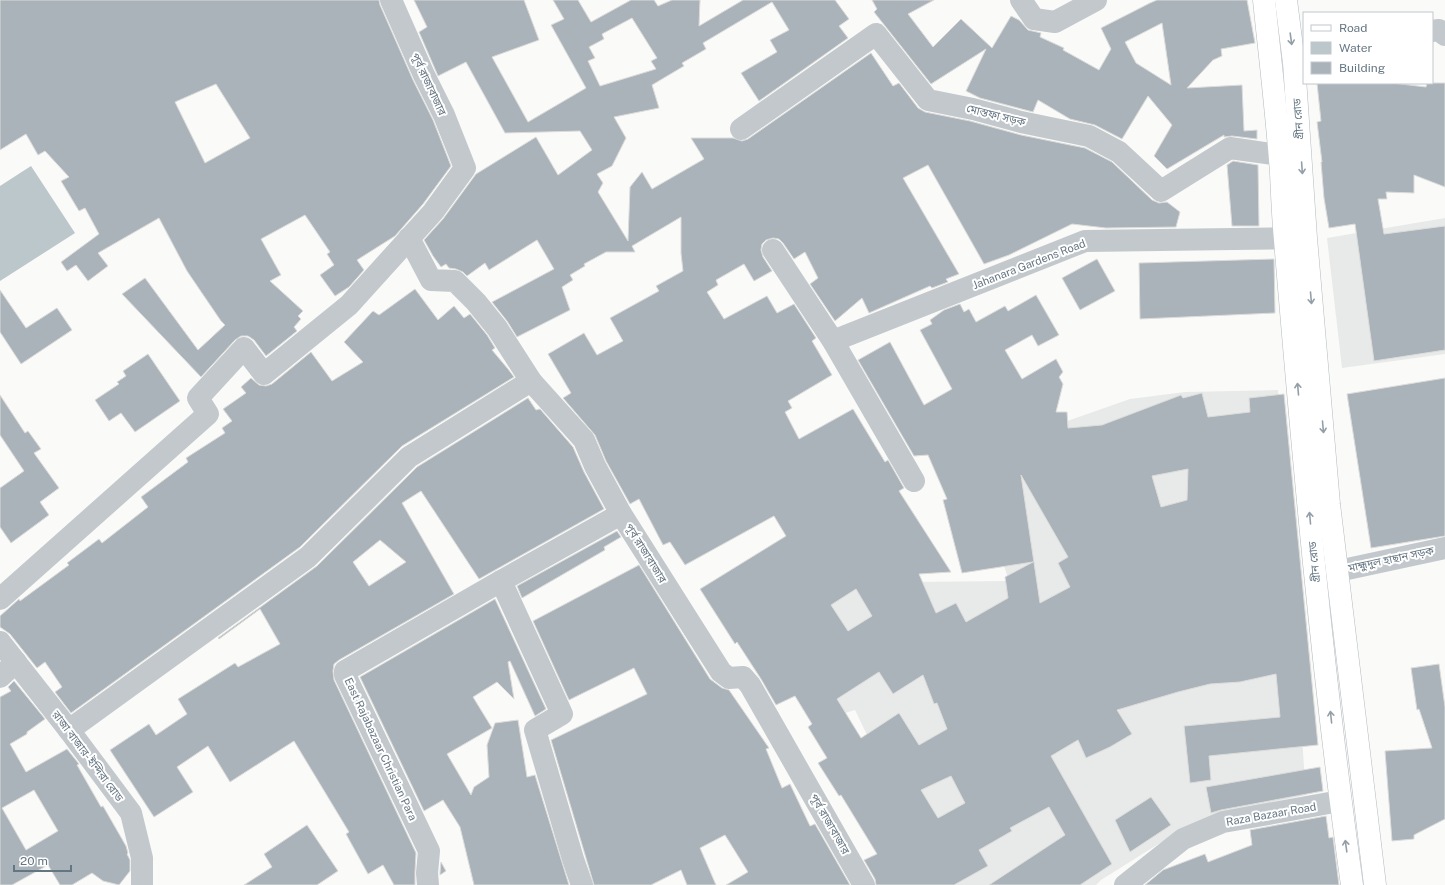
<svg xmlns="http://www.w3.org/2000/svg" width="1445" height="885" viewBox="0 0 1445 885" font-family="'Public Sans','Noto Sans Bengali',sans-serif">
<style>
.built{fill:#e8e9e9}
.water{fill:#bbc7cb}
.building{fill:#aab3b9;stroke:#dcdcda;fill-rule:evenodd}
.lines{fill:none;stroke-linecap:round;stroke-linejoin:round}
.secondary-casing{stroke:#b3babf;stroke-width:23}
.minor{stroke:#c3c8cc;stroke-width:22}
.secondary{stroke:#fff;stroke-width:22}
.oneway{stroke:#939fa8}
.labels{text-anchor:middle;stroke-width:4;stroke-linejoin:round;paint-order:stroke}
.street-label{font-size:11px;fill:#657683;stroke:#fff}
</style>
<rect width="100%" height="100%" fill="#fafaf8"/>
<g class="built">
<polygon points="1445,218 1445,354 1342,368 1327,238"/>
<polygon points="1278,390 1306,795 1213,815 1160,843 1101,880 1096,885 935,885 904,812 855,710 832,717 789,549 912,582 1009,581 968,456 1130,399 1185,392"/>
</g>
<polygon class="water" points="31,166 75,233 0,281 0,186"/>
<g class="building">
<path d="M0,0h379l1,5 33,75 20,40 18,46 -28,38 -28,32 -38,24 7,10 -15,17 -14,9 -15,-21 14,-10 -7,-11 3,-2 -25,-37 -44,24 20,36 -11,6 33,30 -5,5 3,3 -7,8 3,4 -31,25 -12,-16 -6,-4h-7l-6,4 -34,37 -79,-83 23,-16 53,72 27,-25 -4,-4 -34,-50 -28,-53 -61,35 10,13 -20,15 -12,-16 -9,6 -6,-9 38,-28 -14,-26 -6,3 -18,-30 8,-4 -24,-26 -7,4 -12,-21 -26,16zM216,84l34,54 -45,25 -30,-61z"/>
<path d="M414,0h110l15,40 -47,17 36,65 58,-34 -35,-63 13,-6 -11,-19h25l13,22 40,-22h23l4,6 14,-6h28l-1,26 44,-26h92l14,19 -10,7 9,12 -89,63 -18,-28 36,-21 -7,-12 19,-10 -17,-28 -69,41 3,6 -24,14 2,3 -32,19 7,23 -45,9 12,21 -14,28 -15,8 6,9 -5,9 30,49 2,-54 12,-15 10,17 52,-30 -13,-21h42l9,3 6,-2 123,-86 22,33 6,-3 19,25 7,4 45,9 51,14 64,13 27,14 40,38 7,3 8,-1 13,10 -4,15 -70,1 -34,-4 -63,31 -25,9 -56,-99 -25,13 56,96 -13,5 2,3 -16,6 -2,-2 -61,27 -7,-15 -27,23 -25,-37 8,-6 -13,-26 -11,7 -11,-16 -4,-4 -6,-1 -7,2 -4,4 -1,6 2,7 9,14 -18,10 -10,-17 -28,16 2,5 -11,7 17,27 43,-23 10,17 17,-9 22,34 -4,3 20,34 -44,26 4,7 -7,4 14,27 54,-30 32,53 3,-2 16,28 -5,3 52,81 -32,2 17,39 20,-10 10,19 42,-24 -3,-21 28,-15 -71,11 -19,-73 4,-1 -19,-44 -14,1 -56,-96 32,-18 34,63 28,-16 -32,-59 12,-6 -2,-4 14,-10 16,-6 4,8 5,-3 7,13 29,-16 3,5 28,-16 23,40 -21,11 -6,-11 -27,15 17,29 34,-20 7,13 -4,5 4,7 -7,28h11l1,16 34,-3 79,-30 2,3 19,-5 6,24 42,-5 -1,-14 35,-4 34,351 -109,11 2,24 -21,3 -6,-57 96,-9 -4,-43 -36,8 -30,2 -32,8 -61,18 15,24 -22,13 -24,11 -8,-18 -27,16 61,108 -32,21h-91l76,-50 -16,-28 -39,21 2,3 -33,19 9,16 -34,19h-78l-1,-6 -11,-19 13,-6 -36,-59 -2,1 -21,-33 9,-5 -19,-31 4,-3 -17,-28 -19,9 -15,-26 -24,-37 -2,2 -35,-55 86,-53 -12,-20 -89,49 -15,-23 -7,3 -24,-46 -9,5 -24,-43 -11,-26 -32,-37 8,-5 -23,-39 36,-21 13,22 26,-14 -13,-23 49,-27 -3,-5 27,-15 -2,-18v-36l-49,29 3,6h-29l-22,12 1,2 -15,9 3,5 -11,7 8,23 -53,27 -10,-16 -15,-19 62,-33 -17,-29 -48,30 -4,-7 -18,13 -4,-4 -7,-3 -7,-1 -3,-4 -5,3 -8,-11 -9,-16 19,-21 33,-45 60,-37 22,38 34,-25 -12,-19 -75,2 -39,-71 -28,14 -19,-44 8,-5zM632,18l25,40 -6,3 5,8 -56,17 -12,-25 7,-3 -6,-11 15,-8 -2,-5zM1188,469l-1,31 -26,7 -9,-31zM1021,475l47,82 -10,6 12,24 -30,16zM856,589l16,27 -24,15 -17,-26zM879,672l14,22 30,-19 11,29 3,-1 10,26 -28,16 -20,-32 -38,25 -24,-39zM951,776l14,27 -27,15 -17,-28z"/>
<path d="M872,0h62l-26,14 25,33 28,-28 31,29 19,-32 8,4 9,10 13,3 -1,4 24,11 -1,2 36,20 12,-21 -10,-21 49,-25 7,-3h90l8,43 -34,6 1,7 -9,4 -26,28 55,-3 2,46 13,-1v9l-25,-3 -8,1v-2l-57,34 -13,-13 18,-31 -24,-29 -26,43 -27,-14 -25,-6 -32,-19 -5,12 -53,-14 -14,-7 20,-42 -55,35 -57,-72 3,-3zM1162,23l9,62 -35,-22 -11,-21z"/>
<polygon points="1317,83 1392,83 1426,87 1427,83 1445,83 1445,187 1414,175 1414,193 1386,192 1387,199 1378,199 1384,234 1445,226 1445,350 1374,361 1355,224 1329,228 1324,198 1321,162 1322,162 1317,122 1321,121"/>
<polygon points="1233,161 1258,165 1259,226 1232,226 1227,165"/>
<polygon points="1097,259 1115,291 1080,310 1062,278"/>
<polygon points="1274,259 1275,313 1140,319 1139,263"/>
<polygon points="415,289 438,320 454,306 464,318 470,314 487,335 495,348 492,350 508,369 514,377 402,446 300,547 71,713 55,692 62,687 45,662 37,668 10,634 0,627 0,616 19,599 20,601 69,565 67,563 99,539 102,543 148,507 141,497 188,462 186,458 225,433 222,428 232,421 223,409 246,393 241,387 251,378 259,385 266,386 272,384 311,352 332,381 363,362 344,342 373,311 379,315"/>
<polygon points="0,290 26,328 57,308 72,330 21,364 0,332"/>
<polygon points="148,354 180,401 135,432 121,413 109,421 95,400 119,384 117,382 126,376 123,371"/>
<polygon points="1445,378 1445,536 1371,548 1347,394"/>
<polygon points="0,395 25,433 28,431 41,449 34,453 59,488 40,502 49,515 11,543 0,527 0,488 24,471 0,435"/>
<path d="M528,398l8,12 4,-1 33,38 11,25 20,37 -125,70 -58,-88 -19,12 52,91 -115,66 -5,4 -1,7 1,9 82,173 -1,19v13h-21l-11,-20 -15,9 -22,-40 3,-2 -55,-91 -64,41 -22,-36 -31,21 16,25 -39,25 -44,-67 39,-26 7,11 31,-21 -9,-15 57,-36 3,4 42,-23 -20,-35 -41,30 -1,-1 99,-72 100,-99zM380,540l26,22 -37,24 -16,-24z"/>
<polygon points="617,531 621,537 604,547 605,550 522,598 517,586"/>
<polygon points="639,565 710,679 722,688 729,690 769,748 766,749 782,788 790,784 810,826 815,824 850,885 726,885 748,872 725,835 700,848 716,885 687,885 681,870 651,885 594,885 551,740 647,694 634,668 569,700 533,621"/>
<polygon points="495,599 546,709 535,716 510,661 508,662 514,699 497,682 473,697 492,728 447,754 471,795 474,787 489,777 487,745 495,723 518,720 527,777 535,775 569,885 474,885 460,827 443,800 424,811 360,677"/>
<polygon points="1439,664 1445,707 1445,819 1414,835 1414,839 1392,841 1385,751 1432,748 1419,709 1417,710 1411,668"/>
<path d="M14,681l31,38 -18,13v2l-17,10 16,28 41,-23 12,15 -2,1 24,42 2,-1 23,40 2,7 -1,1 3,6v11l-11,14 -16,-4 -11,-8 -20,12h-12l-12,-20 -36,20h-12v-188l11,-6 -3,-4zM34,790l24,41 -32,19 -24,-42z"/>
<polygon points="1320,767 1323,791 1221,810 1211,813 1206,787"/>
<polygon points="1151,797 1171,825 1130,852 1115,820"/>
<polygon points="1326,816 1329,838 1333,837 1339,885 1145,885 1163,870 1205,854 1208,862 1252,845 1250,830"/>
<polygon points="307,825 338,871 317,885 244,885 272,867 264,854"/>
<polygon points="441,862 446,871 440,875 440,873"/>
</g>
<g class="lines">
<g class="secondary-casing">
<g id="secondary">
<path d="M1264,0c6,58 13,116 17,173 1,23 2,45 4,67 18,216 37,431 67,645"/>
<polyline points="1286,0 1294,63 1306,238 1329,504 1375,885"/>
</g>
</g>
<g class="minor">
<polyline points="1021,0 1034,19 1055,22 1096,0"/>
<polyline points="1432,31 1439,30 1445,35"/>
<polyline points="741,129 876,34 928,100 973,109 1021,122 1089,136 1119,152 1161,191 1230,148 1279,155"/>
<polyline points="409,238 431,280 455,281 476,302 497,328 531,381 584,440 595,466 621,514 721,672 729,678 743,677 750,685 864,885"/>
<polyline points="773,250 833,341 914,481"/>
<polyline points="833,341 1085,241 1304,238"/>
<polyline points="1338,571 1445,548"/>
<polyline points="501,581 621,514"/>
<polyline points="0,599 208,414 198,398 244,348 264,374 349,305 433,212 465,168 444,115 424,75 391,0"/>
<polyline points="0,642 69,730 131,813 142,858 142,885"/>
<polyline points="0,677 16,662"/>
<polyline points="69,730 308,557 409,457 531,381"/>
<polyline points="428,885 427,873 429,851 345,675 345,671 501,581 562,714 535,730 573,859 582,885"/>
<polyline points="1125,885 1183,839 1223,822 1340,801"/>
</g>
<use href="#secondary" class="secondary"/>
</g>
<defs><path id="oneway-shaft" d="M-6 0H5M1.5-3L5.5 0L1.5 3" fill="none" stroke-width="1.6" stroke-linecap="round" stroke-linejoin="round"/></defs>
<g class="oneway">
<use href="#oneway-shaft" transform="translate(1291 39) rotate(82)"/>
<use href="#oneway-shaft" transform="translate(1302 168) rotate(86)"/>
<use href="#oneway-shaft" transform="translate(1311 298) rotate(85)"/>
<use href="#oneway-shaft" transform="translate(1298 389) rotate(-95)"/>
<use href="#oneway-shaft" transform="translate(1323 427) rotate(85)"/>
<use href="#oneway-shaft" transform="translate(1310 518) rotate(-95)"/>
<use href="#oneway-shaft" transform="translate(1331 717) rotate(-96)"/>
<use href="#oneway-shaft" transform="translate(1346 846) rotate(-98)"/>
</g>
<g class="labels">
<g class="street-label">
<text transform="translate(429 84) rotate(65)" y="4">পূর্ব রাজাবাজার</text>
<text transform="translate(996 115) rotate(14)" y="4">মোস্তফা সড়ক</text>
<text transform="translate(1298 119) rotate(-94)" y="4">গ্রীন রোড</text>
<text transform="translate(1029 264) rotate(-21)" y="4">Jahanara Gardens Road</text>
<text transform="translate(646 553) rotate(58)" y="4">পূর্ব রাজাবাজার</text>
<text transform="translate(1391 559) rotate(-12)" y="4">মাহ্মুদুল হাছান সড়ক</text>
<text transform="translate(1314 562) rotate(-96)" y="4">গ্রীন রোড</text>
<text transform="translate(381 749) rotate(65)" y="4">East Rajabazaar Christian Para</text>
<text transform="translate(88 756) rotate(53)" y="4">রাজা বাজার- ইন্দিরা রোড</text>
<text transform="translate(1271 814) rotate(-10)" y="4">Raza Bazaar Road</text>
<text transform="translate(830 824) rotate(60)" y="4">পূর্ব রাজাবাজার</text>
</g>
</g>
<rect x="1303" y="12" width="130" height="72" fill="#ffffff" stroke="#c1c8cd"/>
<rect x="1311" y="25" width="20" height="6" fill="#ffffff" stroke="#c1c8cd"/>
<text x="1339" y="32" font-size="12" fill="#657683">Road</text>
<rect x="1311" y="42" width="20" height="12" fill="#bbc7cb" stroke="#c1c8cd"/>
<text x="1339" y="52" font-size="12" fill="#657683">Water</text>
<rect x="1311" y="62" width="20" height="12" fill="#aab3b9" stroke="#c1c8cd"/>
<text x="1339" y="72" font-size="12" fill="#657683">Building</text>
<path d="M14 865v6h57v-6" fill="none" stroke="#657683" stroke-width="2"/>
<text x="20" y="865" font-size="12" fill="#657683" stroke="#ffffff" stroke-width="3" paint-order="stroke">20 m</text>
</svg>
